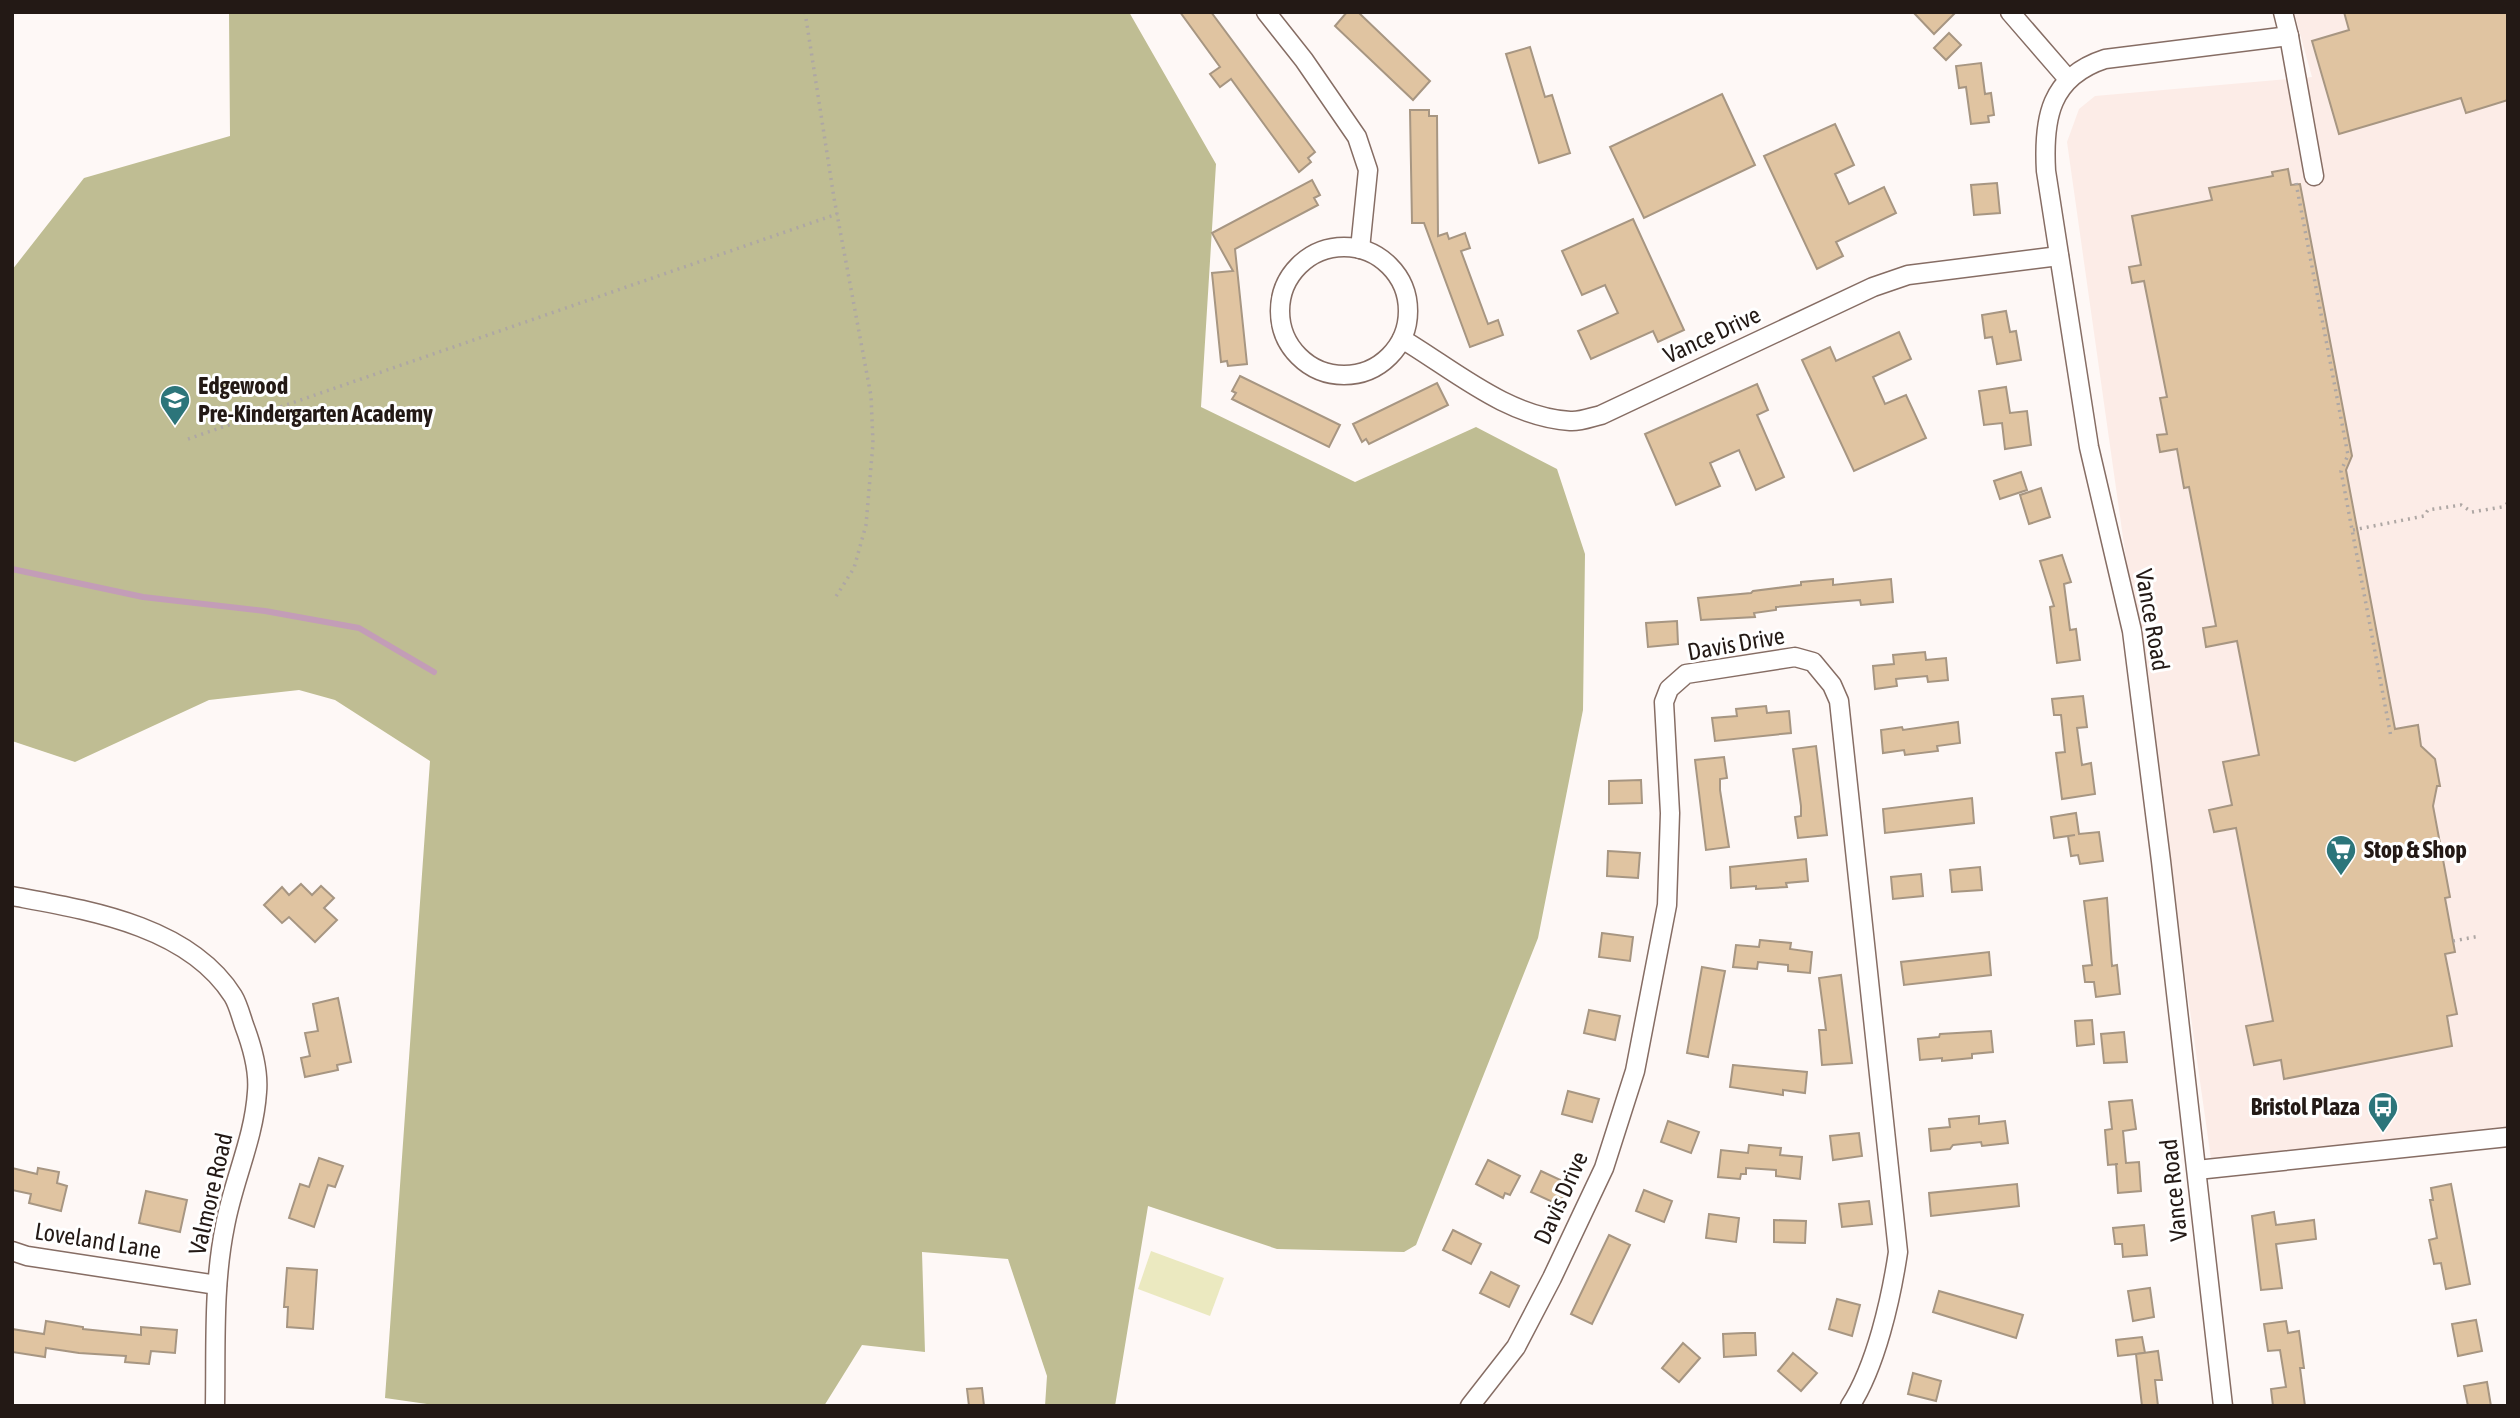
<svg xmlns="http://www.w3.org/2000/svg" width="2520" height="1418" viewBox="0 0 2520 1418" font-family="'Asap Condensed',sans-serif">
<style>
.built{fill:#fcece7}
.green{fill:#ebe9c0}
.forest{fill:#bfbd93}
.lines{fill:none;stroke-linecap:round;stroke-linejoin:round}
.stream{stroke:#c39db7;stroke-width:6}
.building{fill:#e0c4a1;stroke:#a79682;stroke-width:2}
.street-casing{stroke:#866d64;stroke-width:21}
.path{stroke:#aea7a4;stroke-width:3.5;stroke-dasharray:2 5;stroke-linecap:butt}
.street{stroke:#fff;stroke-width:18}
.labels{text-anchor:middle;stroke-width:6;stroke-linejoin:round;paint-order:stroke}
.street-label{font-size:24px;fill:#231915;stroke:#fff}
.poi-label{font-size:24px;font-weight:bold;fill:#231915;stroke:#fff;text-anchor:start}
</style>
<rect width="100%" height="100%" fill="#fef8f6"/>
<polygon class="built" points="2294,12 2508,12 2508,1129 2211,1159 2067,142 2079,109 2095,96 2312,77"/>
<polygon class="green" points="1151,1251 1224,1278 1210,1316 1138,1289"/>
<polygon class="forest" points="229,12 1129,12 1216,164 1201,407 1355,482 1476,427 1557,469 1585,554 1583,710 1538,938 1416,1245 1404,1252 1277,1249 1148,1206 1115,1406 1045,1406 1047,1376 1008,1259 922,1252 925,1352 862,1345 824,1406 441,1406 385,1398 430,761 335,700 299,690 209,700 75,762 12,741 12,270 84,178 230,136"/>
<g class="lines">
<polyline class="stream" points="12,569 143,597 265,611 359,628 434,672"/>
</g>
<g class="building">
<polygon points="1180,12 1211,12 1315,152 1308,158 1311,162 1299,172 1231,79 1220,87 1210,74 1220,67"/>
<polygon points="1347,12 1358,12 1430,81 1413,100 1335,26"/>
<polygon points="1913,12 1956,12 1934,34"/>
<polygon points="2344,12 2508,12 2508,100 2466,113 2461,98 2339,134 2312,41 2349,30"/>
<polygon points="1949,33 1961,45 1946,60 1934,48"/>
<polygon points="1530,47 1545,97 1552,95 1570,153 1539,163 1506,54"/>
<polygon points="1981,63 1985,94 1991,93 1994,115 1988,116 1989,122 1971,124 1966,87 1959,88 1956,66"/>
<polygon points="1722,94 1755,165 1644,218 1610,147"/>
<polygon points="1410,110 1429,110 1429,116 1437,116 1438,236 1447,233 1449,239 1465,233 1470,248 1461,251 1488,324 1498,320 1503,335 1470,347 1424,223 1412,223"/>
<polygon points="1835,124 1854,165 1835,174 1849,204 1884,187 1896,213 1836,242 1843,256 1817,269 1764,156"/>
<polygon points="2288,169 2291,185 2300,184 2352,456 2346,470 2395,729 2418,725 2421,746 2435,759 2440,786 2437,786 2433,806 2450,897 2445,898 2455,952 2445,954 2457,1014 2447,1016 2452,1046 2284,1079 2281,1060 2254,1065 2246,1026 2273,1021 2236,828 2214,832 2209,810 2232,805 2223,762 2259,755 2237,641 2206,647 2203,628 2216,626 2189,487 2184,488 2177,449 2160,452 2157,435 2167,434 2160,398 2167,397 2144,281 2132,283 2129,267 2141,265 2132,216 2212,200 2209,188 2273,176 2272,172"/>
<polygon points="1312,180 1320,195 1314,198 1318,205 1235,249 1247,364 1228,366 1227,361 1221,362 1212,273 1233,271 1212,233"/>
<polygon points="1997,183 2000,213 1974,215 1971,185"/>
<polygon points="1633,219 1684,330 1658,342 1653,331 1591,359 1578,331 1618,313 1605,285 1582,295 1562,251"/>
<polygon points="2006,311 2010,332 2016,331 2021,360 1997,364 1992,337 1985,338 1982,315"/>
<polygon points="1899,332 1911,359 1873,377 1885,404 1906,395 1926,438 1854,471 1802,360 1830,347 1836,361"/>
<polygon points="1240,376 1340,425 1329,447 1232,399 1236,393 1232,391"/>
<polygon points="1437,383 1448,405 1369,444 1366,439 1362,442 1353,424"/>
<polygon points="1757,384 1768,410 1757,415 1784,477 1756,490 1739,450 1710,463 1720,486 1676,505 1645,434"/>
<polygon points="2006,387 2010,413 2027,411 2031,445 2005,449 2002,423 1984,425 1979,391"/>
<polygon points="2021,472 2027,490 2000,499 1994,481"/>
<polygon points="2041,488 2050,517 2029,524 2020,495"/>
<polygon points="2062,555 2071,582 2064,584 2070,630 2076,629 2080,660 2057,663 2050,607 2054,606 2040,561"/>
<polygon points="1833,579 1833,585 1891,579 1893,602 1861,605 1860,600 1776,607 1776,610 1754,613 1755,617 1701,620 1698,598 1751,593 1753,591 1801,585 1801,582"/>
<polygon points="1677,621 1678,644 1648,647 1646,623"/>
<polygon points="1925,652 1926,660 1946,658 1948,680 1928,682 1927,676 1896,679 1897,686 1875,689 1873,666 1894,664 1893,655"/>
<polygon points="2083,696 2087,727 2077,728 2082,765 2091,763 2095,794 2062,799 2056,753 2065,752 2061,715 2054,715 2052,699"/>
<polygon points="1766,706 1767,713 1789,711 1791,733 1715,741 1712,718 1737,716 1736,709"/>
<polygon points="1958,722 1960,743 1937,746 1938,751 1905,755 1904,750 1883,753 1881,730 1902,727 1903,730"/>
<polygon points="1816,746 1827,835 1798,838 1795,817 1801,816 1801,806 1793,749"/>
<polygon points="1724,757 1727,778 1720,779 1720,790 1729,847 1706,850 1695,760"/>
<polygon points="1641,780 1642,803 1609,804 1609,781"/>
<polygon points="1972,798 1974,823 1885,833 1883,809"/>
<polygon points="2076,813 2079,834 2099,832 2103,861 2080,864 2078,855 2071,856 2068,836 2075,835 2054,838 2051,817"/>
<polygon points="1608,851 1640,853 1638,878 1607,876"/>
<polygon points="1806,859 1808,881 1786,883 1787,887 1756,889 1756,886 1731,888 1730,867"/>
<polygon points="1980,867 1982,890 1952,892 1950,870"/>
<polygon points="1921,874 1923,896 1893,899 1891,877"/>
<polygon points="301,884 312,895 321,886 334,898 324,908 337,920 315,942 289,917 282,923 264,905 282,887 289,895"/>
<polygon points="2107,898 2112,966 2117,965 2120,994 2096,997 2094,982 2085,982 2083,966 2092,965 2084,901"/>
<polygon points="1602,933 1633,937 1630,961 1599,957"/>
<polygon points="1760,940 1791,943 1790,949 1812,952 1810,973 1788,971 1788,965 1758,962 1757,969 1733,967 1736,945 1759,947"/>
<polygon points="1989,952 1991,975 1904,985 1901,962"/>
<polygon points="1702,967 1725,971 1708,1057 1687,1053"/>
<polygon points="1841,975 1852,1063 1822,1065 1819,1030 1826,1030 1819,978"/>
<polygon points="338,998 351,1062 337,1065 338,1070 305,1077 301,1058 310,1056 305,1033 318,1031 313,1004"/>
<polygon points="1589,1010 1620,1016 1615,1040 1584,1033"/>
<polygon points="2092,1020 2094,1044 2077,1046 2075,1021"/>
<polygon points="1991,1031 1993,1052 1972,1054 1972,1058 1942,1061 1942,1058 1920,1060 1918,1039 1939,1037 1940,1034"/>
<polygon points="2124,1032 2127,1062 2104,1063 2101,1034"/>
<polygon points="1733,1065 1807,1072 1805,1093 1783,1090 1783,1095 1730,1087"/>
<polygon points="1568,1091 1599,1099 1592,1122 1562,1114"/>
<polygon points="2132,1100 2136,1129 2123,1131 2126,1163 2139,1162 2141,1191 2118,1193 2116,1164 2118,1164 2108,1165 2105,1130 2112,1129 2109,1102"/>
<polygon points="1979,1116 1979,1124 2005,1121 2008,1143 1982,1146 1981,1142 1953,1145 1950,1149 1931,1151 1929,1129 1950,1127 1949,1119"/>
<polygon points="1668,1121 1699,1132 1691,1153 1661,1142"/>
<polygon points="1859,1133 1862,1156 1833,1160 1830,1136"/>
<polygon points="1749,1145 1781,1148 1780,1155 1802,1157 1800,1179 1776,1176 1776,1170 1746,1168 1746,1174 1741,1174 1740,1179 1718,1177 1721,1150 1748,1153"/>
<polygon points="319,1158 343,1166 335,1187 328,1185 314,1227 289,1218 300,1184 309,1187"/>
<polygon points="1488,1160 1520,1176 1510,1195 1505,1193 1503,1198 1476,1184"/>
<polygon points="12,1168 37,1174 38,1168 59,1172 57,1183 67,1186 61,1211 29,1203 31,1194 12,1190"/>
<polygon points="1541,1171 1569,1184 1559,1205 1531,1192"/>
<polygon points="2017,1184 2019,1206 1931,1216 1929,1193"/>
<polygon points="2451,1184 2470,1284 2446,1289 2441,1263 2434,1264 2429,1240 2437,1238 2430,1200 2433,1200 2431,1188"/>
<polygon points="1644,1190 1672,1201 1664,1222 1636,1211"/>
<polygon points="146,1191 187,1200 180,1232 139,1223"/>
<polygon points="1869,1201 1872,1224 1842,1227 1839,1204"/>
<polygon points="2274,1212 2276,1225 2314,1220 2316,1239 2276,1244 2282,1288 2261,1290 2252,1216"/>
<polygon points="1709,1214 1739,1218 1736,1242 1706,1238"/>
<polygon points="1774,1220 1806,1221 1805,1243 1774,1242"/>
<polygon points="2144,1225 2147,1255 2123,1257 2122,1244 2115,1244 2113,1228"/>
<polygon points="1453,1230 1481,1244 1471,1264 1443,1250"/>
<polygon points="1609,1235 1630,1245 1592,1324 1571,1314"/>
<polygon points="287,1268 317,1270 313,1329 287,1327 288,1307 284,1307"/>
<polygon points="1491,1272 1519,1286 1509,1307 1480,1293"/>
<polygon points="2150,1288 2154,1317 2133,1321 2128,1291"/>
<polygon points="1939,1291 2023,1315 2016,1338 1933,1312"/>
<polygon points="1837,1299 1860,1305 1852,1336 1829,1329"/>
<polygon points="2476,1320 2482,1351 2458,1356 2452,1324"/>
<polygon points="46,1321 83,1327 83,1329 141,1335 141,1327 177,1330 175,1353 151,1351 149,1364 125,1362 126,1356 79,1353 46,1348 45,1357 12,1352 12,1329 44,1334"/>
<polygon points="2286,1321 2288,1333 2299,1331 2304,1368 2300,1368 2305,1406 2273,1406 2271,1389 2286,1387 2280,1350 2268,1351 2264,1324"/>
<polygon points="1744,1333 1755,1333 1756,1355 1724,1357 1723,1334"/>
<polygon points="2142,1337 2145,1353 2118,1356 2116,1340"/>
<polygon points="1683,1343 1700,1358 1679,1382 1662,1368"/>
<polygon points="2158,1351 2162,1380 2155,1380 2158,1406 2142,1406 2136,1354"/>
<polygon points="1793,1353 1817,1373 1801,1391 1778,1371"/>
<polygon points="1913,1373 1941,1381 1936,1401 1908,1394"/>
<polygon points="2487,1382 2491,1406 2468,1406 2464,1386"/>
<polygon points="982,1388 984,1406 969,1406 967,1389"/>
</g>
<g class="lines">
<g class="street-casing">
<g id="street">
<polyline points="1266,12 1304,60 1357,137 1368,170 1360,249"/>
<polyline points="2010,12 2068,79"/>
<polyline points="2283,12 2289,36 2314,176"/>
<circle cx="1344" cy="311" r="64"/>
<path d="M1402,339c52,31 105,78 168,82 10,1 22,-4 31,-6l272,-128 35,-12 151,-19"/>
<path d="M12,896c75,14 176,29 221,100 5,8 8,20 11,29 8,21 15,45 13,67 -3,47 -24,89 -32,134 -12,59 -9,120 -10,180"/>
<polyline points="2197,1170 2508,1137"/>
<polyline points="12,1251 27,1256 217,1285"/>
<path d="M1470,1406l46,-59 36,-69 52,-110 31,-97 32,-166 3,-92 -6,-111 5,-13 17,-15 109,-17 18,5 19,23 7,16 59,551c-7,47 -22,114 -48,154"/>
<path d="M2223,1406l-62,-545 -29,-230 -43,-184 -43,-276c-3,-53 4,-94 59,-112l184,-23"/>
</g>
</g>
<g class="path">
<polyline points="805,12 834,198 871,396 873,443 866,525 854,568 835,598"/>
<polyline points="2296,183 2348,455 2341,471 2391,737"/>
<polyline points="188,439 837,214"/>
<polyline points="2353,530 2424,516 2428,510 2461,505 2472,512 2502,507 2508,503"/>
<polyline points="2453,941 2480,936"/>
</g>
<use href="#street" class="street"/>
</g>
<defs>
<g id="school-pin" transform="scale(1.575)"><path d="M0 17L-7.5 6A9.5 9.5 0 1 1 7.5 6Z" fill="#2c757a" stroke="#fff"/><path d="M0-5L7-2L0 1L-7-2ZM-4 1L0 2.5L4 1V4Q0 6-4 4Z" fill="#fff"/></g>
<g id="supermarket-pin" transform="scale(1.575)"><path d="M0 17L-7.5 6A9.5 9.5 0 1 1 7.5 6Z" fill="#2c757a" stroke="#fff"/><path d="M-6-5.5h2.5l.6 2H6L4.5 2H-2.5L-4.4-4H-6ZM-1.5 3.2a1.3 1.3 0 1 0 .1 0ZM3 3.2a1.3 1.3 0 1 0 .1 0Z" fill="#fff"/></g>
<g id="bus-pin" transform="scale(1.575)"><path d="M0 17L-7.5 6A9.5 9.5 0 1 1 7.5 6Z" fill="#2c757a" stroke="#fff"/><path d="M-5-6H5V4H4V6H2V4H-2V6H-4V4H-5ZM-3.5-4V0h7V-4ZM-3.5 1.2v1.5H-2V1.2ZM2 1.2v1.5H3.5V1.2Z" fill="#fff"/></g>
</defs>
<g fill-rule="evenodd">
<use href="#school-pin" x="175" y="400"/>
<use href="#supermarket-pin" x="2341" y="850"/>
<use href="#bus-pin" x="2383" y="1107"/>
</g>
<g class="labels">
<g class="street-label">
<text transform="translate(1712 335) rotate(-25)" y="8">Vance Drive</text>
<text transform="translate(2152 620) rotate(80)" y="8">Vance Road</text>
<text transform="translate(1736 644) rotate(-10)" y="8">Davis Drive</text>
<text transform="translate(2174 1190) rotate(-96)" y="8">Vance Road</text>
<text transform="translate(211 1194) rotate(-77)" y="8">Valmore Road</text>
<text transform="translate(1561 1198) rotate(-66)" y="8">Davis Drive</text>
<text transform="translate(98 1241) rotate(9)" y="8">Loveland Lane</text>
</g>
<g class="poi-label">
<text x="198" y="394">Edgewood<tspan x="198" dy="28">Pre-Kindergarten Academy</tspan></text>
<text x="2364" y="858">Stop &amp; Shop</text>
<text x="2360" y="1115" text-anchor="end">Bristol Plaza</text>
</g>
</g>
<rect width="2520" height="1418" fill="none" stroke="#231915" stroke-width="28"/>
</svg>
